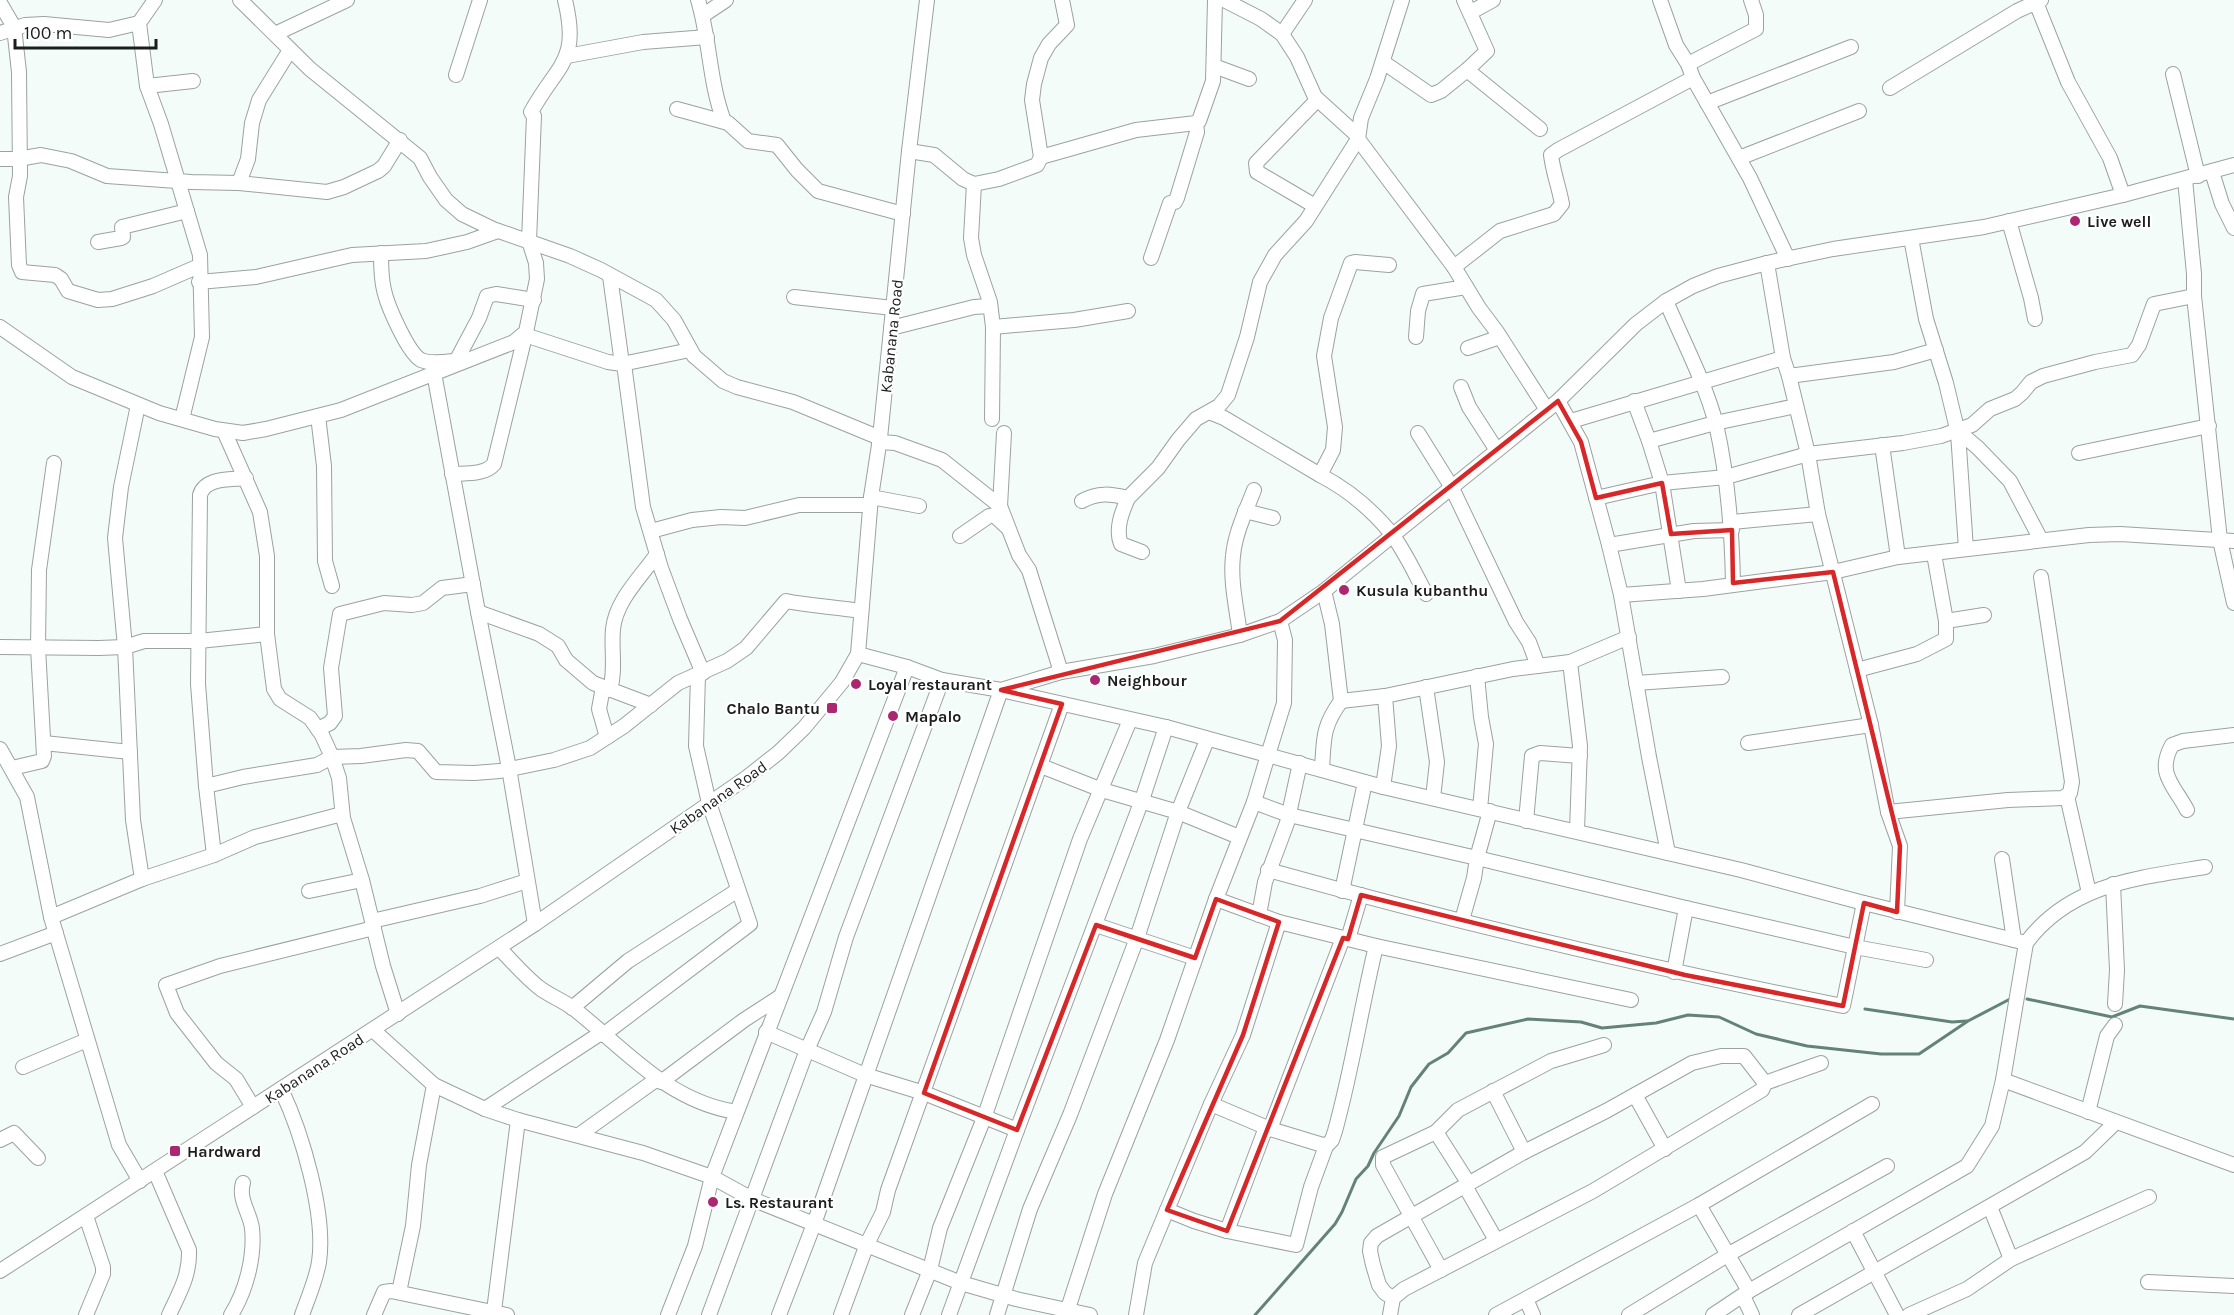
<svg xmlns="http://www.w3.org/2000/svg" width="2234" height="1315" viewBox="0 0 2234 1315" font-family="Karla,sans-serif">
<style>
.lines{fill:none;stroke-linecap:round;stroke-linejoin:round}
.stream{stroke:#648278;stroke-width:3}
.minor-casing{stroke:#9ba2a0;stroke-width:16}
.minor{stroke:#fff;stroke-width:14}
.marked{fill:none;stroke:#d62828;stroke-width:4.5;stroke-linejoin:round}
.poi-dot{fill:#ab2771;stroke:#fff;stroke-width:2}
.labels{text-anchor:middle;stroke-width:4.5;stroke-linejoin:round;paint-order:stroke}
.poi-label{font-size:16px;font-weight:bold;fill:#1b1e1d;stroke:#fff;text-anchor:start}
.street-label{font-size:16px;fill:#1b1e1d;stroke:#fff}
</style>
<rect width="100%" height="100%" fill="#f4fcf9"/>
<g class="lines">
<g class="stream">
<polyline points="2027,999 2112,1017 2140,1006 2234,1019"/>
<polyline points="1865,1009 1952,1022 1967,1021"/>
<polyline points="1255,1315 1335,1224 1342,1212 1356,1179 1368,1166 1374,1153 1399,1116 1411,1087 1429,1064 1448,1053 1466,1033 1528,1019 1581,1022 1602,1028 1656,1023 1688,1015 1719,1017 1756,1034 1807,1046 1881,1054 1919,1054 1968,1021 2012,998"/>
</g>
<g class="minor-casing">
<g id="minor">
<polyline points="155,0 139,23 147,86 161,124 200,255 202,337 182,419"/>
<polyline points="240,0 310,69 420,158 430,177 446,200 462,214 493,229 570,256 601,270 656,300 674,320 694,356 723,381 737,387 793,402 880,438"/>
<path d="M698,0c12,39 11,82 26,121"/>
<polyline points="1224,0 1261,19 1282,34 1297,57 1315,97 1358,136"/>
<polyline points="1464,0 1487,51 1467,70"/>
<polyline points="1660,0 1676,45 1688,64 1693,78 1750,178 1788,259"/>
<polyline points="2035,0 2068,82 2110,158 2123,195"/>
<polyline points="0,3 14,27 19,72 20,176 16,197 19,265 22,272 55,275 61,279 68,291 98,300 112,299 153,286 199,266"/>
<polyline points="1471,12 1493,0"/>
<polyline points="703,17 705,14 726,0"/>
<polyline points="0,33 25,25 44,24 109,30 139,23"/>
<polyline points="275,34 347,0"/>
<polyline points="1282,34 1305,0"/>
<polyline points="567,56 643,42 707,37"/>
<polyline points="1383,62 1431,95 1441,91 1467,70 1540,129"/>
<polyline points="1688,64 1756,29 1756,15 1751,0"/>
<polyline points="1214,66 1249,79"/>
<polyline points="2173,74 2198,176"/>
<polyline points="456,75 480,0"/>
<polyline points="147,86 193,81"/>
<polyline points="1890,88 2017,11 2041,0"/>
<polyline points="1707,103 1851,47"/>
<polyline points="677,109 728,123 748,141 777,145 797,170 818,191 903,214"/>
<polyline points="1358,139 1454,267 1479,308 1497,332 1547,410"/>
<polyline points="909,151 934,155 963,179 974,184 999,179 1037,165 1041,157 1032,100 1034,84 1041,58 1049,44 1067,25 1062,0"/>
<polyline points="1041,157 1136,130 1196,123 1199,121 1213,81 1215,0"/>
<polyline points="1739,158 1859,111"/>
<polyline points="0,159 18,159 41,155 71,161 107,176 191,182 239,183 327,192 344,187 378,171 384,166 400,140"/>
<polyline points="2212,172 2222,204 2234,228"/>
<polyline points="2185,179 2194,274 2194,296 2220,540 2234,603"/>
<polyline points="239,183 248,159 252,123 259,100 290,50"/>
<polyline points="974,184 971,238 974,255 990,302 993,327 992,419"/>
<polyline points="1315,206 1257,172 1256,163 1317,100"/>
<polyline points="2009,221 2031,298 2035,319"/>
<polyline points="1911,238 1926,319 1946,383 1958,433 1966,549"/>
<polyline points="98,242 121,238 123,237 122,227 187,211"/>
<path d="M381,253c0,13 0,25 3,37 3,15 24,63 37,70 9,4 23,2 33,1"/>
<polyline points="1151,258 1170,203 1175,202 1177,198 1197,132 1196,123"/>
<polyline points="1767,263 1783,358 1789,376 1808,454 1818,514 1871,725 1888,812 1900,846 1897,912"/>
<path d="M1389,265l-34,-3 -4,1 -20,55 -7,38 11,71 -2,23 -13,25c27,14 52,35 71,58 14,18 24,41 35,61"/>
<path d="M1454,267l46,-36 54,-17 8,-10c-3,-17 -9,-32 -11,-49l7,-5 135,-72"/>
<polyline points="610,276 622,364"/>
<polyline points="199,282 256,277 352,255 426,251 467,242 498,231"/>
<polyline points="794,297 893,308"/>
<path d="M1666,301c17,40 39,81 50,123 12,53 16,106 17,159"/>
<path d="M0,327l72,50 87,36 56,16 28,4 23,-4 75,-19 173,-68 12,-10 11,-53 -1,-16 -7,-22 5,-125 -3,-4c27,-49 49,-50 34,-112"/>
<polyline points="993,327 1074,320 1128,311"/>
<polyline points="891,328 974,307 990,306"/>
<polyline points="525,335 608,362 622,364 690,350"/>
<polyline points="1416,337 1418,311 1423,294 1466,287"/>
<polyline points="1468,348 1500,337"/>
<polyline points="624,364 643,507 661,568 680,619 703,673"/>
<polyline points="454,365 479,318 487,296 496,294 534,300"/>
<polyline points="434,373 478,612 509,768 535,924"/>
<polyline points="1789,376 1894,362 1936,350"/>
<polyline points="1461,387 1469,407 1496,449"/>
<polyline points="1558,401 1581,442 1609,545 1621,595 1649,757 1668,853"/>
<polyline points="1634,401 1649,441"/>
<polyline points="1209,412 1224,418 1320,475"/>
<polyline points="318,416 324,466 325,561 332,586"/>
<polyline points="1571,421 1783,358"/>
<polyline points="224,431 260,512 267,556 267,634 274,689 280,699 310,718 322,735 332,757 339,778 343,818 362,880 383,966 398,1014"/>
<polyline points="1418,433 1451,486 1516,622 1529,642 1538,666"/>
<polyline points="1958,433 1964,436 1978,448 2010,481 2041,540"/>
<polyline points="879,442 895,443 942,460 1000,506 1019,555 1029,570 1061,672"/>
<polyline points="1882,445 1898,557"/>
<polyline points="2079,453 2209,426"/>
<path d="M452,474c14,-1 33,1 42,-10l32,-132"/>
<polyline points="871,497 919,506"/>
<path d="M1128,498c-6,14 -13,31 -7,46l21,8"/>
<polyline points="1596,498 1662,483 1726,477 1808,454 1903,443 1941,436 1972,425 1990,409 2015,399 2022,393 2031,382 2043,376 2095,362 2132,355 2139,345 2154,304 2194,296"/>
<path d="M1082,501c16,-9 29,-7 46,-3l30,-30 20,-28 18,-21 23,-13 9,-11 19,-58 13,-55 15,-27 31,-34 52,-82 3,-21 16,-39 25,-79"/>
<polyline points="1000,506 1004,433"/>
<polyline points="1245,511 1273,518"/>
<polyline points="1732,522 1818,514"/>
<polyline points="651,531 692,520 721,517 745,518 799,505 870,505"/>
<polyline points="960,536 989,516 994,515 1007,527"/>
<polyline points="1609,545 1694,531 1732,530"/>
<polyline points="1324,591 1332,624 1341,701 1385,696 1513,669 1570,662 1580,746 1577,831"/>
<polyline points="1679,591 1662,483 1649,441 1715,423 1796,406"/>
<polyline points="1621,595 1703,589 1833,572 1898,557 2089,535 2120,534 2234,541"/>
<polyline points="478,612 539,634 558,646 566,660 593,683 651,705"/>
<polyline points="1946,621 1984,615"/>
<path d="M1240,635c-3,-25 -10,-53 -7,-79 2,-23 13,-45 21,-66"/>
<polyline points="0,647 99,648 125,647 144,641 199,641 267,634"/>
<polyline points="858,654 907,667 942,680 1001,690 1061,672 1154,656 1240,635 1280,621 1324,591 1558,401 1636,324 1666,301 1693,286 1718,276 1767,263 1833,249 1984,227 2123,195 2234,165"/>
<polyline points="1570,662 1629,637"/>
<polyline points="1857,670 1917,654 1946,639 1946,621 1934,554"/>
<polyline points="1477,676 1481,717 1486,744 1480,809"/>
<polyline points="1636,683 1722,677"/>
<polyline points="603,687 599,709 607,737"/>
<polyline points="1426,687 1437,762 1433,798"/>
<path d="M610,690c6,-21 1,-40 3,-61 3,-29 28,-52 44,-75"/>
<polyline points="318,729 330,723 335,716 331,668 340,614 384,603 412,605 423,603 442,588 473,584"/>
<polyline points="44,743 130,752"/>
<polyline points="1748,743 1871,725"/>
<polyline points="0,749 27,797 51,917 119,1145 140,1181"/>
<polyline points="1041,766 1102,790 1178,812 1239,837"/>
<polyline points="12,768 42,761 44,756 38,648 39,570 54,463"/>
<path d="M1322,769c2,-30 0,-42 19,-68"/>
<path d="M206,786l37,-9 74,-12 15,-8 29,-1 45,-6 12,1 18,21 38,1 26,-2 54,-11 36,-12 34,-22 54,-43 49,-22 19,-13 40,-47c25,5 50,6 75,10"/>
<polyline points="1383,787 1389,746 1385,696"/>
<polyline points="2067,796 2089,893"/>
<polyline points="1254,802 1289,815 1477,858 1474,878 1462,920"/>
<path d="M2187,810c-13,-25 -31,-36 -15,-65l11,-4 51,-6"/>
<polyline points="1490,811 1477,858 1686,908 1674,972"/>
<polyline points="1888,812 2008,800 2063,798 2070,793 2072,782 2041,577"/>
<polyline points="1526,821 1532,756 1540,753 1580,756"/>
<path d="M214,855l-8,-69 -8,-102 2,-189c5,-18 31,-15 46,-17"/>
<polyline points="2002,859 2014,940"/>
<path d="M1268,870c190,53 382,98 575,136l21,-103"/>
<polyline points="142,879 214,855 255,837 342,814"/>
<polyline points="2113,884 2117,970 2115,1004"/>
<polyline points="309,891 362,880"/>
<polyline points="1342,891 1365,782"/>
<polyline points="1216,899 1279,922"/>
<polyline points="1686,908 1855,947 1926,960"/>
<polyline points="1259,915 1265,882 1287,823 1300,763"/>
<polyline points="51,917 142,879 133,820 125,647 115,538 121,487 138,405"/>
<polyline points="372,921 480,896 527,881"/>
<polyline points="1096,925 1195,958"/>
<path d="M1343,938l-73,191 -5,1 -38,101 69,14 15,-58 15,-41 6,-6 3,-9c17,-61 26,-123 41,-185"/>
<polyline points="1348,939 1361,895"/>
<path d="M2026,943c44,-59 111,-65 179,-76"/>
<path d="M499,948c13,13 27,30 42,41 10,7 22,12 32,19 52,41 94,93 163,104"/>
<polyline points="0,954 56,933"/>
<polyline points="572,1008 628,961 738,890"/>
<polyline points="373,1030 434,1085 485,1109 518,1120 643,1153 712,1177 752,1199 961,1283 1016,1299 1090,1315"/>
<polyline points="766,1032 865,1075 924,1093 1017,1130"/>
<polyline points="603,1035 750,924 709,803 696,746 698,675"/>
<polyline points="23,1067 87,1040"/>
<polyline points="2003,1080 2234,1165"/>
<polyline points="661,1082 744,1020 781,996"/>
<path d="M281,1089c21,44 45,125 38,173 -3,18 -11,36 -17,53"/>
<polyline points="1493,1091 1524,1152"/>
<polyline points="1635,1095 1665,1149"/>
<polyline points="1211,1104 1270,1129 1326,1146"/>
<polyline points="253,1107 236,1079 216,1063 177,1013 166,985 220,966 374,928"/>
<polyline points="485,1109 601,1033"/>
<polyline points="2088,1112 2107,1036 2115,1025"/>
<polyline points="1436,1132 1469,1184"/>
<polyline points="579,1135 657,1079"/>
<polyline points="0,1140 14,1133 38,1158"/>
<path d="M155,1171l34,79c1,26 -10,43 -20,65"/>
<polyline points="1465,1186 1496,1240"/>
<polyline points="1699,1205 1749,1291"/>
<polyline points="1990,1207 2011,1259"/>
<polyline points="1167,1210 1194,1221 1227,1231"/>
<polyline points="86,1216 103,1267 103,1274 86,1315"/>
<polyline points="1853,1231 1897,1315"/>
<polyline points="1441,1270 1383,1165 1383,1157 1436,1132 1458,1110 1551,1061 1604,1045"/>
<polyline points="0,1271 535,924 746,778 778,753 804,728 842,682 858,654 871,497 880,438 909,151 927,0"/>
<polyline points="2148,1282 2234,1286"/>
<polyline points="399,1292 413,1226 419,1165 434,1085"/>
<polyline points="1743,1296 1752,1315"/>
<polyline points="1393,1298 1385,1293 1379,1285 1373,1265 1370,1251 1371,1243 1377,1236 1524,1152 1606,1111 1692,1063 1721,1056 1744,1056 1765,1083"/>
<polyline points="1526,1299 1533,1315"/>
<polyline points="494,1311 518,1120"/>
<path d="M231,1315c15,-24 24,-58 21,-87 -2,-15 -14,-29 -9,-45"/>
<polyline points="374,1315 384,1292 391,1291 507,1315"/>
<polyline points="668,1315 695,1246 712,1177 907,667"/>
<polyline points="709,1315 807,1050 824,1012 846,937 942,680"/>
<polyline points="779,1315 814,1224 1001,690 1166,727 1383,787 1741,870 1860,902 2026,943 2003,1080 1992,1126 1967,1166 1749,1291 1713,1315"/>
<polyline points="841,1315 867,1244 883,1212 888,1190 1062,704"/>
<polyline points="912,1315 930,1270 940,1228 984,1118 1080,839 1130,720"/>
<polyline points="949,1315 1017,1130 1142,800 1166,727"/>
<polyline points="997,1315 1030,1209 1070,1115 1137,938 1178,812 1207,740"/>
<polyline points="1066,1315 1105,1194 1167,1040 1216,899 1254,802 1268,755 1284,703 1285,640 1280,621"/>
<polyline points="1136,1315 1145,1263 1211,1104 1243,1035 1279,922 1376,946 1631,1000"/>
<polyline points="1390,1315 1393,1298 1404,1289 1593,1191 1762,1090 1765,1083 1821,1063"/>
<polyline points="1496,1315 1699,1205 1872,1104"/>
<polyline points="1629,1315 1729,1254 1887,1166"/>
<polyline points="1799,1315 2085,1152 2116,1122"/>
<polyline points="1909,1315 1967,1289 2011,1259 2149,1197"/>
</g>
</g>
<use href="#minor" class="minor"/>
</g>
<path class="marked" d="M1558,401l23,41 15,56 66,-15 9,51 61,-4 1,53 100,-11 67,274 -3,66 -33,-9 -21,103 -158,-31 -324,-80 -13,44 -5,-1 -116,293 -60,-21 76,-175 36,-113 -63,-23 -21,59 -99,-33 -79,205 -93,-37 138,-389 -61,-14 279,-69z"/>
<g class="poi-dot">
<circle cx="2075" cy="221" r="6"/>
<circle cx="1344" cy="590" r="6"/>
<circle cx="1095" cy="680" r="6"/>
<circle cx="856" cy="684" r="6"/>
<rect x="826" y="702" width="12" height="12" rx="3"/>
<circle cx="893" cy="716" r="6"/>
<rect x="169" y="1145" width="12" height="12" rx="3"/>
<circle cx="713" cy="1202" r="6"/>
</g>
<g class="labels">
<g class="poi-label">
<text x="2087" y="227">Live well</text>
<text x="1356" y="596">Kusula kubanthu</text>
<text x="1107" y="686">Neighbour</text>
<text x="868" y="690">Loyal restaurant</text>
<text x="820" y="714" text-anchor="end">Chalo Bantu</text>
<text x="905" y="722">Mapalo</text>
<text x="187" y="1157">Hardward</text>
<text x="725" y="1208">Ls. Restaurant</text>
</g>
<g class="street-label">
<text transform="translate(891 336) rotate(-84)" y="6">Kabanana Road</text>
<text transform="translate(718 797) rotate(-35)" y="6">Kabanana Road</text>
<text transform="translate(314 1068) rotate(-33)" y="6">Kabanana Road</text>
</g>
</g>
<path d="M15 39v9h141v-9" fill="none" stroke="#1b1e1d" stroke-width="3"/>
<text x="24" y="39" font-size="18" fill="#1b1e1d" stroke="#ffffff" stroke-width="4.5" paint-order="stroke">100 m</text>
</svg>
